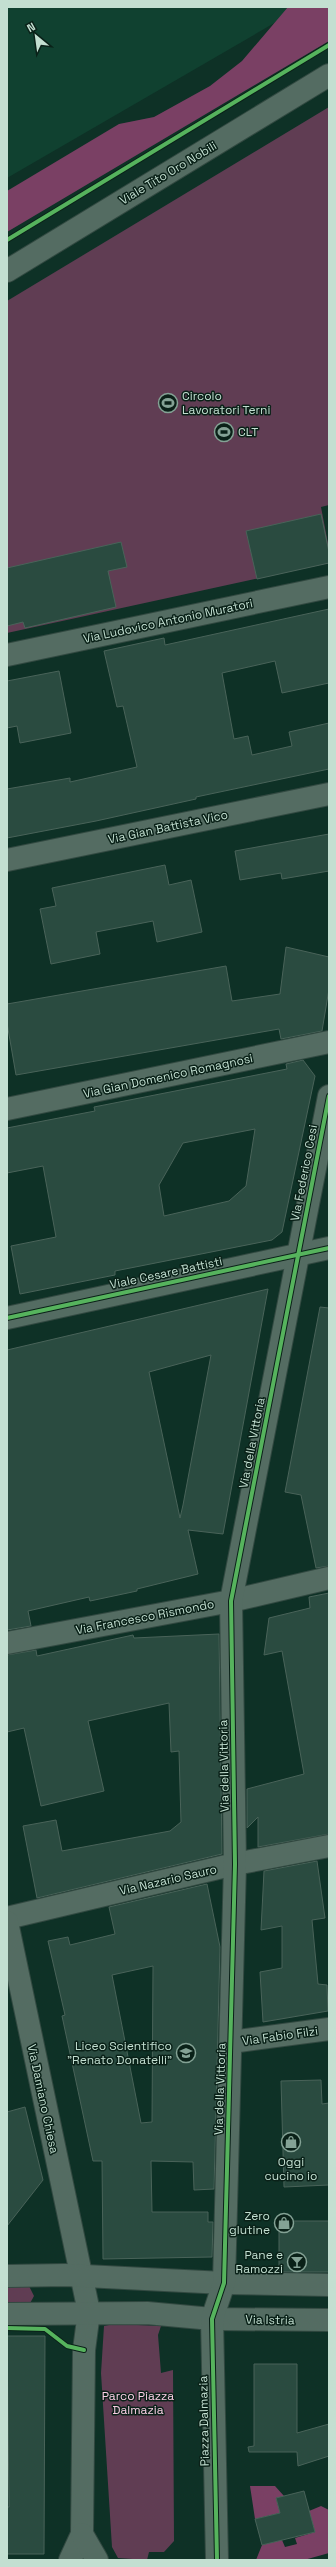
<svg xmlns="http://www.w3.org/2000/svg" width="336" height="2567" viewBox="0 0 336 2567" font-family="'Space Grotesk',sans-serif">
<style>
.built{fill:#104130}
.green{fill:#603d53}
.forest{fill:#7a4064}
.building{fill:#2a4b40;stroke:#496359;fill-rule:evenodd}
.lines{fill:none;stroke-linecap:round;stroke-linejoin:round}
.minor-casing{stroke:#324941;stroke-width:24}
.minor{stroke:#546c62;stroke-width:22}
.cycleway-casing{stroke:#0a2118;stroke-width:6}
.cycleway{stroke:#56b35d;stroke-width:4}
.labels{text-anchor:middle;stroke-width:3;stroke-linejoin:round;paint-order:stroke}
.street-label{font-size:12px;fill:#c3dfd1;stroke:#0a2118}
.poi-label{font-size:12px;fill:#c3dfd1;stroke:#0a2118;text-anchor:end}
.park-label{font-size:12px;fill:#fbcfe6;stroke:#0a2118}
</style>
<rect width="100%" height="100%" fill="#0e3126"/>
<polygon class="built" points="7,7 302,7 7,178"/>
<g class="green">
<polygon points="329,107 329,505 321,507 329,549 329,563 7,633 7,301"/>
<polygon points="28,2284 34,2296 28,2307 7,2307 7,2285"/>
<polygon points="114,2324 161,2326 158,2335 161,2373 173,2370 174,2541 164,2552 149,2552 147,2560 118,2558 112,2547 101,2373 104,2326"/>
</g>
<g class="forest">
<polygon points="288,7 329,7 329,41 7,232 7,191 119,124 154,117 210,86 242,61"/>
<polygon points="250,2486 275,2486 284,2496 276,2498 280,2513 255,2519"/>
<polygon points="321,2506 329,2510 329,2553 304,2560 256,2560 262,2545 282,2540 285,2547 297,2544 295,2538 315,2532 309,2511"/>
</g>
<g class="building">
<polygon points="321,514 329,552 329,563 257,579 246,531"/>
<polygon points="121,542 127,567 108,571 116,607 25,628 23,622 7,626 7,568"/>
<polygon points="329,609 329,683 282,693 275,661 222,673 234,739 248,736 252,755 292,746 289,732 329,723 329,769 196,797 196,799 96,821 7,838 7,789 70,778 70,782 137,767 123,706 117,707 104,651 164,638 165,645"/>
<polygon points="59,671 71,733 20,743 17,726 7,728 7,681"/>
<polygon points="329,834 329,871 282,879 281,873 240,880 235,851"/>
<polygon points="165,865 169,885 191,880 202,932 157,942 153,921 96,932 100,954 51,964 40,909 56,906 52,888"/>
<polygon points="286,947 329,957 329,989 322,1031 281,1039 279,1029 16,1075 7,1023 7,1004 226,966 232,1001 280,994"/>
<path d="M303,1060l12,16 -33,156 -10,8 -157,31v4l-95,19 -9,-48 45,-9 -13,-71 -36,7v-45l88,-17 -1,-4 193,-38 -1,-5zM255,1129l-9,57 -17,15 -65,15 -5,-31 24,-42z"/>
<path d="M268,1289l-45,245 -35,-4 10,44 -61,15v2l-47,10 -1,-4 -61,14 3,15 -24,4v-280zM211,1355l-28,150 -3,13 -31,-146z"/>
<polygon points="320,1307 329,1308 329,1566 316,1568 301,1495 285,1492"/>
<polygon points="329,1593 329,1834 258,1847 258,1817 247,1828 247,1789 304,1774 282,1651 264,1655 269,1618 310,1608 309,1597"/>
<polygon points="219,1634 222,1854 37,1898 23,1826 56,1820 62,1851 170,1831 181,1822 179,1751 171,1752 169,1703 88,1721 104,1791 41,1806 24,1728 7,1732 7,1655 36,1650 37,1656 133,1635 134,1638"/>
<polygon points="317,1861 325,1918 312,1920 318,1984 327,1985 328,2011 263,2022 260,1972 282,1968 282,1926 261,1930 264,1871"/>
<path d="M207,1884l13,63 -6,242 -20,1 -1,-28 -42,-1 1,51h56v10h5l-1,35 -109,2 -1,-98h-9l-31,-145 3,-1 -17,-74 20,-4 2,8 45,-11 -6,-27zM153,1966l-1,156 -11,1 -29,-148z"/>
<polygon points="321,2080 322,2104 329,2103 329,2185 284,2187 281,2081"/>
<polygon points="25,2107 43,2180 7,2226 7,2112"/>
<rect x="279" y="2221" width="50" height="51"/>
<polygon points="7,2336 45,2336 44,2554 7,2554 7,2507 9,2507"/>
<polygon points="254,2364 297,2364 297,2433 329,2424 329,2456 298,2466 297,2452 249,2452 248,2447 254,2446"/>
<polygon points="304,2491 315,2532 262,2545 255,2519 280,2513 276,2498"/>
</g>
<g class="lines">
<g class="minor-casing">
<g id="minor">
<polyline points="7,271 329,75"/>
<polyline points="7,655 329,587"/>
<polyline points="7,860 329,794"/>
<polyline points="7,1109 329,1042"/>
<polyline points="7,1318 329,1248"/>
<polyline points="7,1643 231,1601 329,1578"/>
<polyline points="7,1918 235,1864 329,1846"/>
<polyline points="7,1922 89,2312 84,2350 82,2534 70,2560"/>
<polyline points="231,2042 329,2029"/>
<polyline points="7,2276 65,2275 224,2283 329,2285"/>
<polyline points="7,2314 147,2313 212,2319 329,2320"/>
<polyline points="82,2534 97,2560"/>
<polyline points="217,2560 212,2319 224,2283 235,1864 231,1601 329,1096"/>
</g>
</g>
<use href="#minor" class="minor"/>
<g class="cycleway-casing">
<g id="cycleway">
<polyline points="7,240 329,45"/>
<polyline points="7,1318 329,1248"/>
<polyline points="7,2328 45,2329 67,2346 84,2350"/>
<polyline points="217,2560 212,2319 224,2283 235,1864 231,1601 329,1096"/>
</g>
</g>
<use href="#cycleway" class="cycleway"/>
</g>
<defs>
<g id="stadium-ring" transform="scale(1)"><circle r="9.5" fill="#0a2118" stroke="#84a295" stroke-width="1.5"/><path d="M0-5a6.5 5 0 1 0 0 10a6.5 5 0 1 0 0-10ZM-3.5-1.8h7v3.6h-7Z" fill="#84a295"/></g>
<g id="school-ring" transform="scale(1)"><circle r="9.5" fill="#0a2118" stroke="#84a295" stroke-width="1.5"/><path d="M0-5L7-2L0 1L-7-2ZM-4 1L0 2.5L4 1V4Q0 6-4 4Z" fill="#84a295"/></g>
<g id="shop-ring" transform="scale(1)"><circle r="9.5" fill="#0a2118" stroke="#84a295" stroke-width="1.5"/><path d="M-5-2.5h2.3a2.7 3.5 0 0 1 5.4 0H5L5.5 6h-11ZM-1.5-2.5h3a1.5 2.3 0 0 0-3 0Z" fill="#84a295"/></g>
<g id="bar-ring" transform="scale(1)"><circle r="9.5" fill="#0a2118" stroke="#84a295" stroke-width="1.5"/><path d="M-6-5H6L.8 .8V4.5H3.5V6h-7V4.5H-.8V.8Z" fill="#84a295"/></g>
</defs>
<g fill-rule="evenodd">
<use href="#stadium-ring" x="168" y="403"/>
<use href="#stadium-ring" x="224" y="432"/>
<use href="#school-ring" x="186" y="2053"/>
<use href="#shop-ring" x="291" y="2142"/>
<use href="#shop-ring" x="284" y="2223"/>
<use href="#bar-ring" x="297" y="2262"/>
</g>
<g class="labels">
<g class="street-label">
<text transform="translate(168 173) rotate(-31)" y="4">Viale Tito Oro Nobili</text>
<text transform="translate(168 621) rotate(-12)" y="4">Via Ludovico Antonio Muratori</text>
<text transform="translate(168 827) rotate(-12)" y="4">Via Gian Battista Vico</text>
<text transform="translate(168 1076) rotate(-12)" y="4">Via Gian Domenico Romagnosi</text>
<text transform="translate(304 1173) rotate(-79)" y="4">Via Federico Cesi</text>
<text transform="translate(166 1273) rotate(-12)" y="4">Viale Cesare Battisti</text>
<text transform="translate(252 1443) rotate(-79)" y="4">Via della Vittoria</text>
<text transform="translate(145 1617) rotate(-11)" y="4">Via Francesco Rismondo</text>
<text transform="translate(224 1766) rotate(-91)" y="4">Via della Vittoria</text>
<text transform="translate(168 1880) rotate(-13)" y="4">Via Nazario Sauro</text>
<text transform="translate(280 2036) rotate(-8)" y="4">Via Fabio Filzi</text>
<text transform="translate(220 2089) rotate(-88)" y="4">Via della Vittoria</text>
<text transform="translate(43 2099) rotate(78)" y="4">Via Damiano Chiesa</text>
<text transform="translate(270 2320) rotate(1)" y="4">Via Istria</text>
<text transform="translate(204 2421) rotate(-91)" y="4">Piazza Dalmazia</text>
</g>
<g class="poi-label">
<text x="182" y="400" text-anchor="start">Circolo<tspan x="182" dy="14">Lavoratori Terni</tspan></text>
<text x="238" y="436" text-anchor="start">CLT</text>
<text x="172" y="2050">Liceo Scientifico<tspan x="172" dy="14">"Renato Donatelli"</tspan></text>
<text x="291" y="2166" text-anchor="middle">Oggi<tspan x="291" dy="14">cucino io</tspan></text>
<text x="270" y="2220">Zero<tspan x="270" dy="14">glutine</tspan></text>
<text x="283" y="2259">Pane e<tspan x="283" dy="14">Ramozzi</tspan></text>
</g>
<g class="park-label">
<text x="138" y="2400">Parco Piazza<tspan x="138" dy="14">Dalmazia</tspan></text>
</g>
</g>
<rect width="336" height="2567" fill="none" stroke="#c3dfd1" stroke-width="16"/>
<g transform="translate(36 36) rotate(331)" stroke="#0a2118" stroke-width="3" paint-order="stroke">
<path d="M0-3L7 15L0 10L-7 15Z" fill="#c3dfd1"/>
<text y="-6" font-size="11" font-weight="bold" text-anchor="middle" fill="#c3dfd1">N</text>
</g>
</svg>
